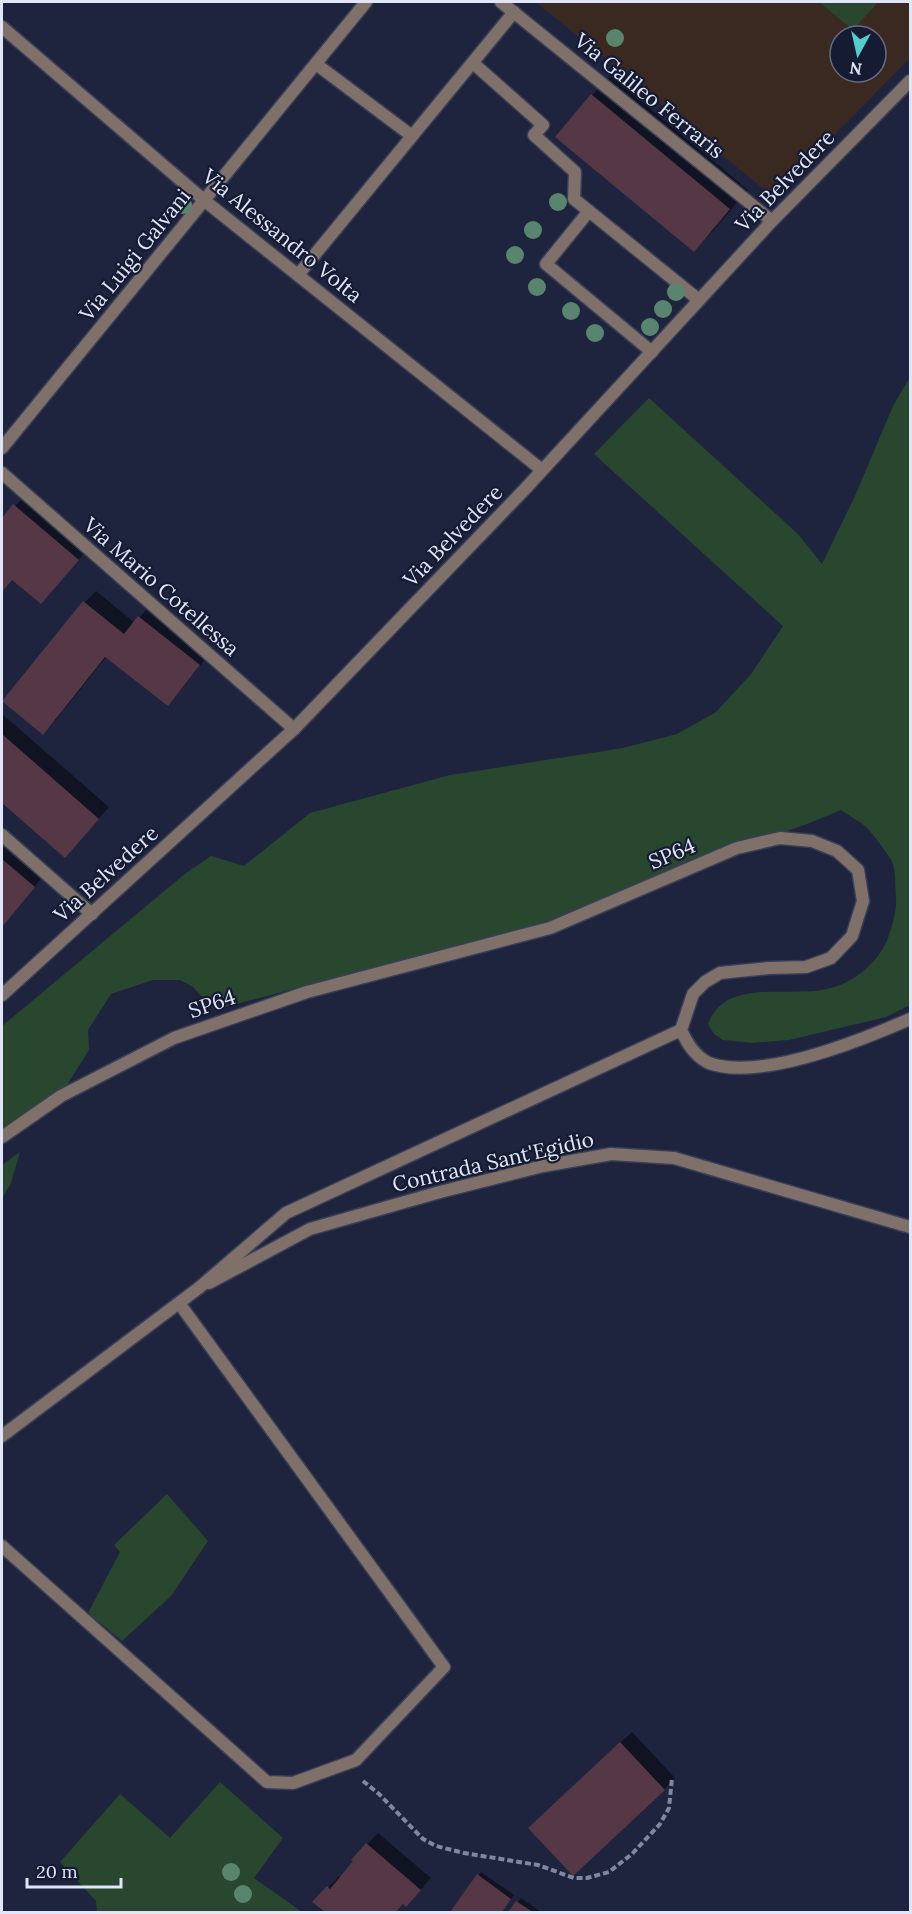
<svg xmlns="http://www.w3.org/2000/svg" width="912" height="1914" viewBox="0 0 912 1914" font-family="Lora,serif">
<style>
.education{fill:#3a2920;fill-rule:evenodd}
.green{fill:#28472e}
.shadow{fill:#0007}
.building{fill:#553745}
.lines{fill:none;stroke-linecap:round;stroke-linejoin:round}
.service-casing{stroke:#393f58;stroke-width:15}
.minor-casing{stroke:#393f58;stroke-width:15}
.tertiary-casing{stroke:#393f58;stroke-width:15}
.path{stroke:#81879c;stroke-width:4;stroke-dasharray:6 3;stroke-linecap:butt}
.service{stroke:#7f7069;stroke-width:12}
.minor{stroke:#7f7069;stroke-width:12}
.tertiary{stroke:#7f7069;stroke-width:12}
.tree{fill:#59856f}
.labels{text-anchor:middle;stroke-width:4.5;stroke-linejoin:round;paint-order:stroke}
.street-label{font-size:21px;fill:#e0e6f7;stroke:#151b33}
</style>
<rect width="100%" height="100%" fill="#1e243e"/>
<path class="education" d="M536,2h374v56l-137,139zM840,36h36v36h-36z"/>
<g class="green">
<polygon points="819,2 878,2 853,30"/>
<path d="M910,377v628l-24,12 -97,23 -37,3 -29,-3 -9,-6 -6,-10c17,-47 81,-26 119,-35 26,-5 52,-27 61,-51 4,-13 9,-27 8,-40 -1,-11 0,-27 -4,-37 -5,-8 -18,-26 -25,-33 -7,-7 -18,-12 -26,-18l-34,14 -116,41 -149,58 -328,87 -21,-23 -13,-7h-27l-42,14 -23,36 1,20 -24,38 -63,40v-102l184,-153 25,-17 33,10 66,-53 140,-38 173,-27 54,-14 39,-22 36,-39 31,-47 -189,-172 55,-56 149,136 24,30 33,-68 38,-90z"/>
<polygon points="20,1152 11,1183 2,1199 2,1165"/>
<polygon points="167,1494 208,1541 171,1596 122,1641 88,1613 120,1552 114,1545"/>
<polygon points="220,1782 283,1838 254,1878 302,1912 97,1912 96,1901 60,1862 120,1794 170,1838"/>
</g>
<g class="shadow">
<polygon points="611,76 748,190 713,231 694,250 557,137 592,95"/>
<polygon points="26,494 89,548 41,602 13,578 2,592 2,521"/>
<polygon points="96,591 135,623 146,610 207,657 175,697 107,656 54,722 43,733 85,602"/>
<polygon points="2,714 109,807 65,856 2,801"/>
<polygon points="2,846 41,879 2,925"/>
<polygon points="632,1732 675,1778 664,1789 541,1817"/>
<polygon points="378,1833 431,1878 417,1894 404,1903 396,1912 327,1912 315,1902 339,1876 341,1878 367,1844"/>
<polygon points="481,1872 514,1895 501,1912 452,1912"/>
<polygon points="521,1898 541,1912 510,1912"/>
</g>
<g class="building">
<polygon points="591,94 730,209 694,252 555,137"/>
<polygon points="13,504 79,560 41,604 12,580 2,592 2,518"/>
<polygon points="83,601 124,634 138,616 200,665 168,706 105,657 43,735 2,701"/>
<polygon points="2,734 99,819 65,858 2,803"/>
<polygon points="2,859 35,887 2,927"/>
<polygon points="620,1742 665,1790 573,1876 528,1828"/>
<polygon points="366,1843 421,1890 406,1907 403,1904 396,1912 325,1912 312,1902 327,1886 330,1889 353,1861 351,1860"/>
<polygon points="477,1874 511,1899 502,1912 450,1912"/>
<polygon points="516,1901 533,1912 508,1912"/>
</g>
<g class="lines">
<g class="service-casing">
<g id="service">
<polyline points="473,63 543,125 534,135 575,172 574,199 699,300"/>
<polyline points="316,64 412,136"/>
<polyline points="589,211 546,264 652,352"/>
<polyline points="298,275 514,12"/>
<polyline points="2,1546 267,1782 293,1783 356,1760 444,1667 179,1303"/>
</g>
</g>
<g class="minor-casing">
<g id="minor">
<polyline points="501,2 772,221"/>
<polyline points="2,27 205,201 542,470"/>
<polyline points="2,448 366,2"/>
<polyline points="2,473 294,729"/>
<polyline points="2,835 92,914"/>
<polyline points="2,995 294,729 525,489 772,221 910,81"/>
<polyline points="209,1283 310,1229 440,1192 543,1166 611,1154 674,1158 910,1227"/>
</g>
</g>
<g class="tertiary-casing">
<g id="tertiary">
<path d="M2,1137l59,-41 113,-58 133,-46 243,-64 187,-80 43,-10 32,3 25,10 21,19 5,31 -11,35 -21,22 -25,9 -37,1 -49,5 -15,9 -12,12 -12,36c6,13 13,25 26,32 3,2 9,3 13,4 52,10 142,-26 190,-47"/>
<polyline points="2,1436 200,1287 286,1213 681,1030"/>
</g>
</g>
<polyline class="path" points="363,1781 379,1794 423,1839 436,1846 464,1853 538,1865 574,1878 587,1878 609,1872 632,1854 660,1824 669,1808 672,1778"/>
<use href="#service" class="service"/>
<use href="#minor" class="minor"/>
<use href="#tertiary" class="tertiary"/>
</g>
<g class="tree">
<circle cx="615" cy="38" r="9"/>
<circle cx="558" cy="202" r="9"/>
<circle cx="183" cy="205" r="9"/>
<circle cx="533" cy="230" r="9"/>
<circle cx="515" cy="255" r="9"/>
<circle cx="537" cy="287" r="9"/>
<circle cx="676" cy="292" r="9"/>
<circle cx="663" cy="309" r="9"/>
<circle cx="571" cy="311" r="9"/>
<circle cx="650" cy="327" r="9"/>
<circle cx="595" cy="333" r="9"/>
<circle cx="231" cy="1872" r="9"/>
<circle cx="243" cy="1894" r="9"/>
</g>
<g class="labels">
<g class="street-label">
<text transform="translate(649 96) rotate(39)" y="7">Via Galileo Ferraris</text>
<text transform="translate(785 181) rotate(-46)" y="7">Via Belvedere</text>
<text transform="translate(282 236) rotate(39)" y="7">Via Alessandro Volta</text>
<text transform="translate(135 255) rotate(-51)" y="7">Via Luigi Galvani</text>
<text transform="translate(453 536) rotate(-46)" y="7">Via Belvedere</text>
<text transform="translate(161 587) rotate(41)" y="7">Via Mario Cotellessa</text>
<text transform="translate(672 854) rotate(-23)" y="7">SP64</text>
<text transform="translate(106 874) rotate(-42)" y="7">Via Belvedere</text>
<text transform="translate(212 1004) rotate(-19)" y="7">SP64</text>
<text transform="translate(493 1162) rotate(-13)" y="7">Contrada Sant'Egidio</text>
</g>
</g>
<rect width="912" height="1914" fill="none" stroke="#e0e6f7" stroke-width="6"/>
<g transform="translate(858 54) rotate(188)"><circle r="28" fill="#151b33" stroke="#666c81" stroke-width="1.5"/>
<path d="M0-4.5L10 22L0 15L-10 22Z" fill="#53cdca"/>
<text y="-9" font-size="16" font-weight="bold" text-anchor="middle" fill="#e0e6f7">N</text>
</g>
<path d="M27 1878v9h94v-9" fill="none" stroke="#e0e6f7" stroke-width="3"/>
<text x="36" y="1878" font-size="18" fill="#e0e6f7" stroke="#151b33" stroke-width="4.5" paint-order="stroke">20 m</text>
</svg>
